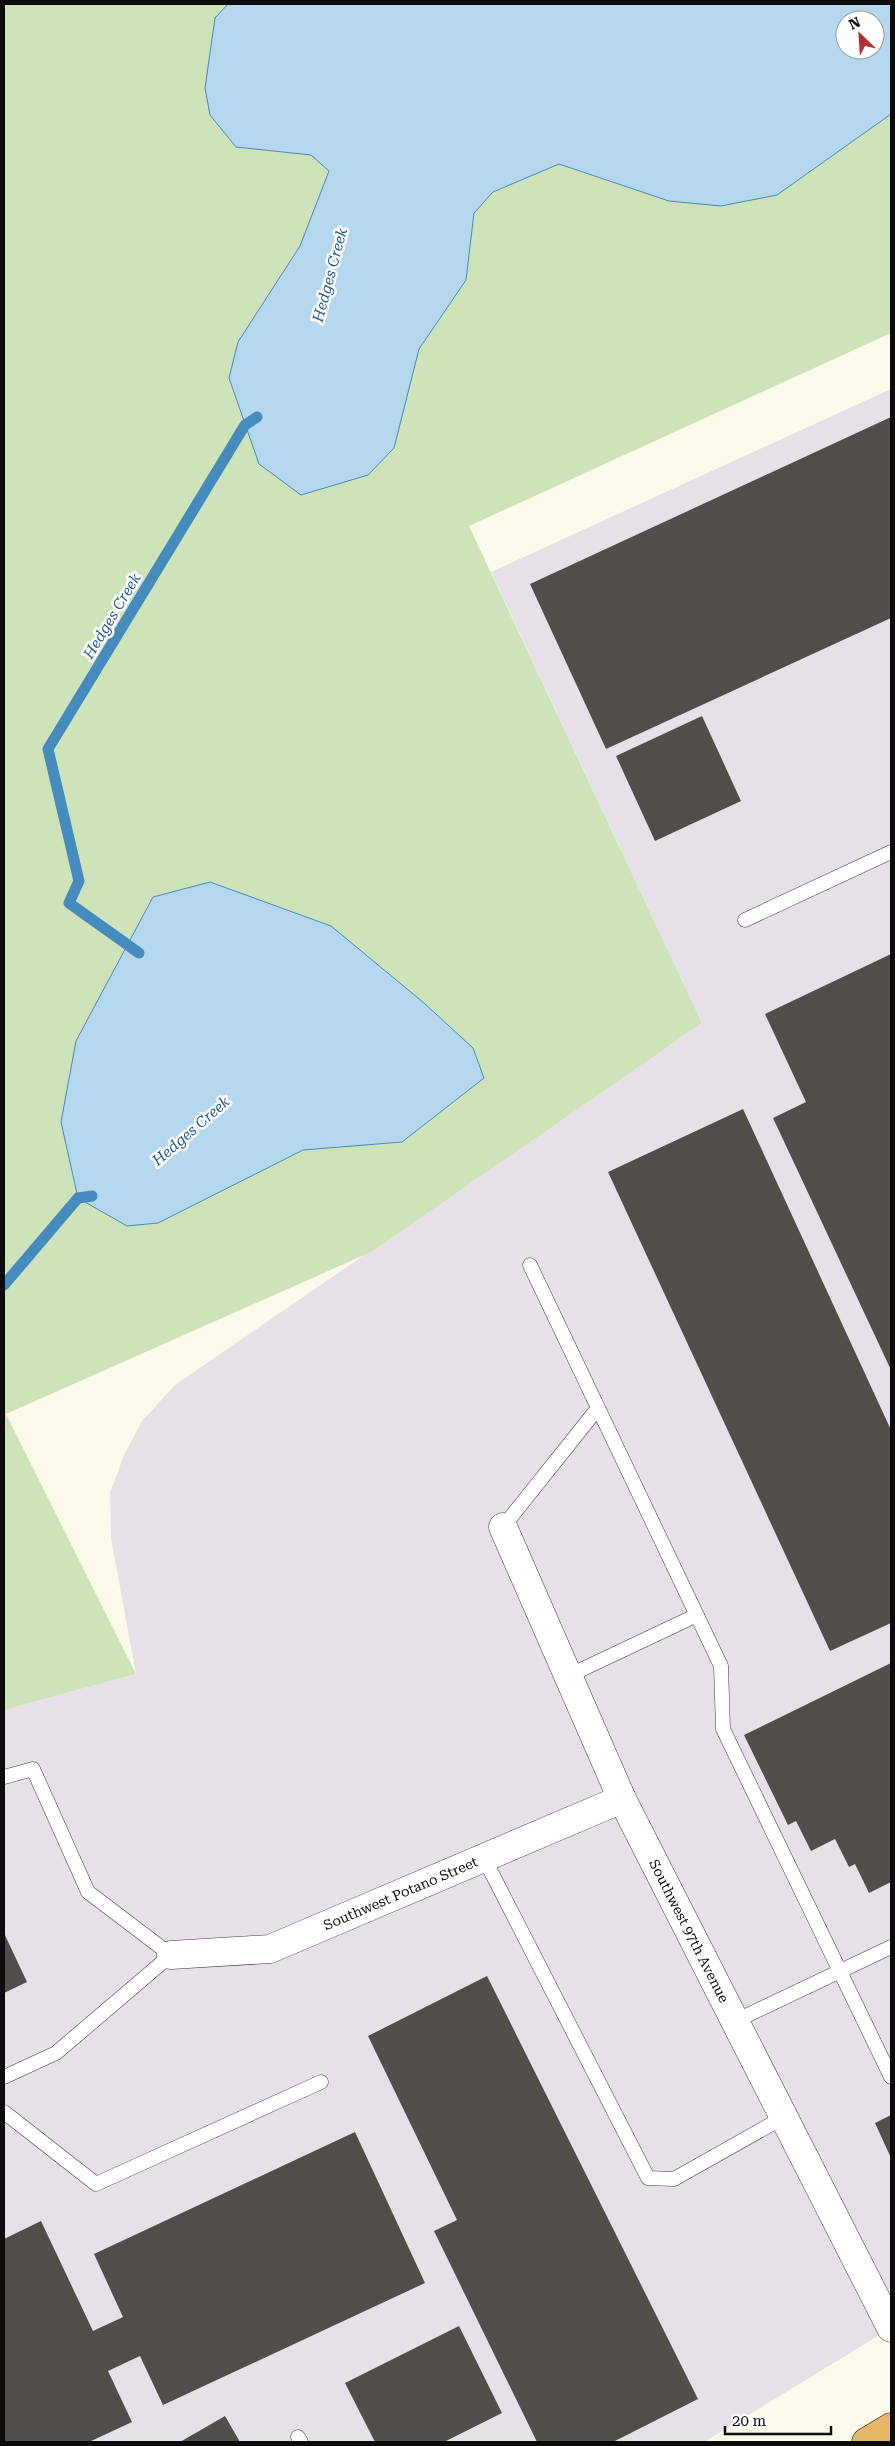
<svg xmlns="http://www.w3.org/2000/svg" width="895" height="2446" viewBox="0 0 895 2446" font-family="'Roboto Serif',serif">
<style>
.industrial{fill:#e8e0e9}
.green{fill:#cee3b9;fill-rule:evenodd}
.water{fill:#b6d8ef;stroke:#458bbe;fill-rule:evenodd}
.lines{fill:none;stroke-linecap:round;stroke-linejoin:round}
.stream{stroke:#458bbe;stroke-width:11}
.building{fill:#524d49}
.service-casing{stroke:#3e3e3e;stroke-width:15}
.minor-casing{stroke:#3e3e3e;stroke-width:29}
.trunk-casing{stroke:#1c1c1c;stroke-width:29}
.service{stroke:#fff;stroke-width:14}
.minor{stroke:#fff;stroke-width:28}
.trunk{stroke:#e6b768;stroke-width:28}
.labels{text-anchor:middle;stroke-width:5;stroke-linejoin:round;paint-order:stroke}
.street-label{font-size:14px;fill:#0b0b0b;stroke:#fff}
.water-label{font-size:15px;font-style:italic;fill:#235e8e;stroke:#fff}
</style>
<rect width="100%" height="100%" fill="#fdfaeb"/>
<polygon class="industrial" points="891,389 891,2328 704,2442 4,2442 4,1710 136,1674 111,1538 110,1493 124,1455 142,1421 175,1385 702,1023 491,572"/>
<path class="green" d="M4,4h887v329l-422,193 233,497 -331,229 -365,162 130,260 -132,36zM845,20h30v30h-30z"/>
<g class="water">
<path d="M228,4h663v110l-114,81 -56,11 -52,-5 -110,-37 -66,28 -19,21 -8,67 -47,69 -25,99 -26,27 -67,20 -42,-31 -30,-86 9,-36 62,-96 29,-75 -18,-16 -75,-8 -26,-32 -5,-27 10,-70zM845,20h30v30h-30z"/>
<polygon points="210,882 331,926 424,1003 473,1048 484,1078 402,1142 303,1150 158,1223 127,1226 78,1198 61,1122 76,1041 153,897"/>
</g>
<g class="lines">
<g class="stream">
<polyline points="139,953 69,903 79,881 48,749 245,425 257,417"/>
<polyline points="4,1285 78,1198 92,1196"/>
</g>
</g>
<g class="building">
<polygon points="891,417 891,618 606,749 530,584"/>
<polygon points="702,716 741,801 655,841 616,756"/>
<polygon points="891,954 891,1370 773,1118 806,1102 765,1014"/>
<polygon points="743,1109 891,1430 891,1623 830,1651 608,1172"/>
<polygon points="891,1663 891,1882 869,1893 855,1864 849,1867 835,1839 811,1851 796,1821 788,1825 744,1735"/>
<polygon points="4,1933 27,1982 4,1993"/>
<polygon points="487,1976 698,2399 613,2442 537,2442 434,2231 457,2220 368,2036"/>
<polygon points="891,2115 891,2158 875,2123"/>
<polygon points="355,2132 425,2283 163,2405 140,2356 108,2371 132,2422 89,2442 4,2442 4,2239 41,2221 93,2331 123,2317 94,2254"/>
<polygon points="459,2326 502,2413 444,2442 375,2442 345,2383"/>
<polygon points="225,2416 240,2442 180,2442"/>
</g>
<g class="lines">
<g class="service-casing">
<g id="service">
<polyline points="745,920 891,852"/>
<polyline points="530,1265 721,1666 723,1729 891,2077"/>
<polyline points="503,1527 598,1408"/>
<polyline points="568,1676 697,1615"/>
<polyline points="4,1777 33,1769 88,1892 171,1955 56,2053 4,2077"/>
<polyline points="484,1858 648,2178 674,2179 784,2117"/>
<polyline points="735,2021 891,1947"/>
<polyline points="4,2112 96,2184 321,2082"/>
<polyline points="298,2437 301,2442"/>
</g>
</g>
<g class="minor-casing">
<g id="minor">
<path id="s1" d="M503,1527l119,272 269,529"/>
<path id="s2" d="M171,1955l99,-6 352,-150"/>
</g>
</g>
<g class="trunk-casing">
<polyline id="trunk" points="866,2442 891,2427"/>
</g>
<use href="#service" class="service"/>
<use href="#minor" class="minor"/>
<use href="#trunk" class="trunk"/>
</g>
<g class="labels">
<g class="street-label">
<text dy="5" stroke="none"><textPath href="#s2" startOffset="241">Southwest Potano Street</textPath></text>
<text dy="5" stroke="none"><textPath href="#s1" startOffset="445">Southwest 97th Avenue</textPath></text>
</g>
<g class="water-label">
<text transform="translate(330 275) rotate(-75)" y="5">Hedges Creek</text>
<text transform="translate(112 616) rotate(-59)" y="5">Hedges Creek</text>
<text transform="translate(191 1131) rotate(-41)" y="5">Hedges Creek</text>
</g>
</g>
<rect width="895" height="2446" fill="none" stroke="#0b0b0b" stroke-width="10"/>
<g transform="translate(860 35) rotate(335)"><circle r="24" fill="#ffffff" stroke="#9d9d9d"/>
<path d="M0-4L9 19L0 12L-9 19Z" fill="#ab3337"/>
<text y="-8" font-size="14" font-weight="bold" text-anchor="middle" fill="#0b0b0b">N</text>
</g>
<path d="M725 2426v8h106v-8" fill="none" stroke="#0b0b0b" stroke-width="2.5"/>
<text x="732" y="2426" font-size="15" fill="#0b0b0b" stroke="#ffffff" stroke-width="4" paint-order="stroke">20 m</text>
</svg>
